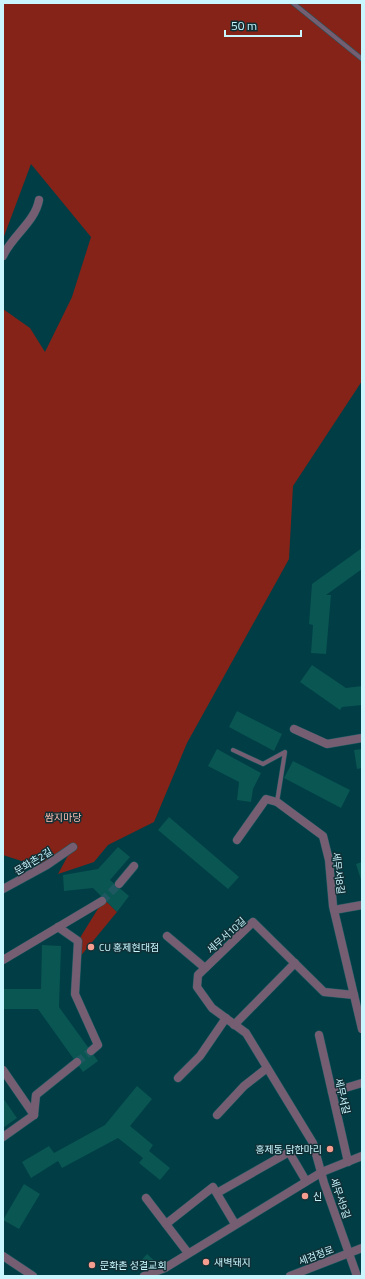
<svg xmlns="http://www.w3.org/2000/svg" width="365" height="1279" viewBox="0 0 365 1279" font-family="'Titillium Web','Noto Sans KR',sans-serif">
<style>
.green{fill:#852318}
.building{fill:#095653}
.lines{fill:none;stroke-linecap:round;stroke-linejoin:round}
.street-tunnel{stroke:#1e5961;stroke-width:8;stroke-dasharray:8 4;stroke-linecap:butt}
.lane-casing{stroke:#205b63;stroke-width:5}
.street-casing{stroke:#205b63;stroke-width:9}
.lane{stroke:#755e72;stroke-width:4}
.street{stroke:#755e72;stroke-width:8}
.poi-dot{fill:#f59d8e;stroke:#113036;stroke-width:1.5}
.labels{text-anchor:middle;stroke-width:3;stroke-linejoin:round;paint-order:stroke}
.park-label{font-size:10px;fill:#febbaf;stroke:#113036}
.street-label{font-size:10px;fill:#c9f6ff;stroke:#113036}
.poi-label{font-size:10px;fill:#c9f6ff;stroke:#113036;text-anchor:start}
</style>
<rect width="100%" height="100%" fill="#003d45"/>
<g class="green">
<polygon points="3,3 362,3 362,381 293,486 289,559 187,743 154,822 108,845 94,862 58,874 72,848 43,868 3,855 3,309 30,328 45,352 72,297 91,237 31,164 3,239"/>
<polygon points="104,899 117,912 79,958 78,941"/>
</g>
<g class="building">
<polygon points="362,548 362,569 326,595 331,595 326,654 311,653 313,625 309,624 312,584"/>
<polygon points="312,665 346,688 362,686 362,705 342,707 340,710 300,682"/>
<polygon points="237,711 282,734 274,751 229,727"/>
<polygon points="217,749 261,773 253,789 251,802 237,800 239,782 208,766"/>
<polygon points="362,749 362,768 357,769 354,750"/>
<polygon points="293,761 350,790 341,808 284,778"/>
<polygon points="169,817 239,877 228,889 158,830"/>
<polygon points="118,847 130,857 110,880 129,896 117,912 93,888 64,891 63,875 98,869"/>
<polygon points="362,862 362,883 356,864"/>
<polygon points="42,945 61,946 59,1007 98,1061 83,1072 38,1009 3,1009 3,989 41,989"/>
<polygon points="137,1086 152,1099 130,1126 153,1145 149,1151 170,1168 160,1180 139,1163 143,1158 118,1138 62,1168 58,1161 31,1178 22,1162 49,1146 54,1153 105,1125"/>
<polygon points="3,1098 17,1118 3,1128"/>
<polygon points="24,1184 40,1194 19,1229 3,1220"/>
<polygon points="147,1254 157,1263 149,1271 139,1263"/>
</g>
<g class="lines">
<g class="street-tunnel">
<polyline points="102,901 119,884"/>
<polyline points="77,1062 91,1051"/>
</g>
<g class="lane-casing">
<g id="lane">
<polyline points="293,3 362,59"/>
<polyline points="233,750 263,764 285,752 277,802"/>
</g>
</g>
<g class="street-casing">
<g id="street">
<path d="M3,256c9,-20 32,-34 36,-56"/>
<polyline points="294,729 327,744 362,738"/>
<polyline points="237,840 266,799 277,802 323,836 329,860 333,906 362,1029"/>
<polyline points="119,884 134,866"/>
<polyline points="3,889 47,865 73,847"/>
<polyline points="334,910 362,905"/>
<polyline points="58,927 78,941 75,994 98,1045 91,1051"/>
<polyline points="167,936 205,968"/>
<polyline points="3,960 102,901"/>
<polyline points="354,995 324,992 253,922 198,975 197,987 212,1008 246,1033 313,1143 324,1183 357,1276"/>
<polyline points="234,1025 295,963"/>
<polyline points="319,1035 348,1162"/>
<polyline points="3,1070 34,1115 3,1137"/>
<polyline points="178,1078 200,1056 226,1018"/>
<polyline points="332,1092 362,1083"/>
<polyline points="34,1115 36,1095 77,1062"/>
<polyline points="217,1115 244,1086 267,1068"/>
<polyline points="217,1193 289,1152 306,1181"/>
<polyline points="146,1198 188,1253"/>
<polyline points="166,1224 213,1187 235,1224"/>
<polyline points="3,1256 33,1276"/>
<polyline points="144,1276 165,1268 322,1172 362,1156"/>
<polyline points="290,1276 362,1248"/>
</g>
</g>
<use href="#lane" class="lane"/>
<use href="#street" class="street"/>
</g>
<g class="poi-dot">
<circle cx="91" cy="947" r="4"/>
<circle cx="330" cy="1149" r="4"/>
<circle cx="305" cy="1196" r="4"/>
<circle cx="206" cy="1262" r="4"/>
<circle cx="92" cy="1265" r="4"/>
</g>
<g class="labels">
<g class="park-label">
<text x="63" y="821">쌈지마당</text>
</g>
<g class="street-label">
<text transform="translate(33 861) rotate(-31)" y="4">문화촌2길</text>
<text transform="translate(339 873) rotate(83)" y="4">세무서8길</text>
<text transform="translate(226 935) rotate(-42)" y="4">세무서10길</text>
<text transform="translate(343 1096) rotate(77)" y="4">세무서길</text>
<text transform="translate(341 1198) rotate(71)" y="4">세무서9길</text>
<text transform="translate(316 1255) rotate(-21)" y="4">세검정로</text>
</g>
<g class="poi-label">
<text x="99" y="951">CU 홍제현대점</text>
<text x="322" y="1153" text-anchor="end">홍제동 닭한마리</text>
<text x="313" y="1200">신</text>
<text x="214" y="1266">새벽돼지</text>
<text x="100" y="1269">문화촌 성결교회</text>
</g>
</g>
<rect width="365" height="1279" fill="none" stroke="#c9f6ff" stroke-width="8"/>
<path d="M225 30v6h76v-6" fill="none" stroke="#c9f6ff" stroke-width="2"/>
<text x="231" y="30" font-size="12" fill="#c9f6ff" stroke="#113036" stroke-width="3" paint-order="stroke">50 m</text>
</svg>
